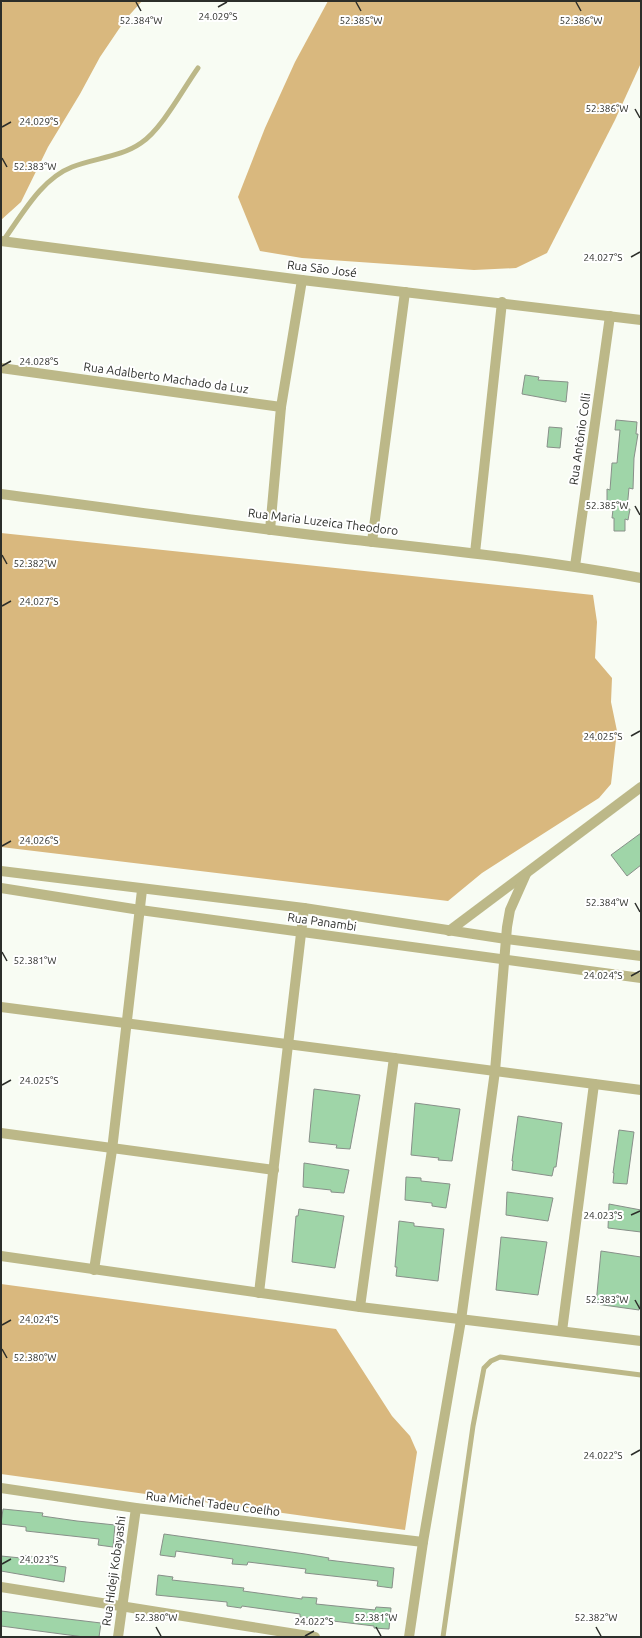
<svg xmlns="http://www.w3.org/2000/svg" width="642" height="1638" viewBox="0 0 642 1638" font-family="Ubuntu,sans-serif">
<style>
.forest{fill:#d9b87e}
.building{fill:#9fd5a8;stroke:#889089}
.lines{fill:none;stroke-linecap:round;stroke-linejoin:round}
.service{stroke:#bcb888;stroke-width:5}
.minor{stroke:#bcb888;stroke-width:10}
.ticks{fill:none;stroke:#2c2e2a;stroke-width:1.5}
.labels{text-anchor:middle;stroke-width:4;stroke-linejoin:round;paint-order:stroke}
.street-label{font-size:12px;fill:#2c2e2a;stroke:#fff}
.ticks-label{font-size:10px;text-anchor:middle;fill:#2c2e2a;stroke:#fff;stroke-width:4;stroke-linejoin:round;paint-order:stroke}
</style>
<rect width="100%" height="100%" fill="#f8fcf3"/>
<g class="forest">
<polygon points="3,1 142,1 125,20 100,57 80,94 48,147 21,202 1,220 1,5"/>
<polygon points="328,1 641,1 641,63 615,120 547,253 516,268 474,270 302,258 260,251 238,197 265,128 295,62"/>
<polygon points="1,533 593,595 597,622 595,658 612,678 611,702 617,731 611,784 599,798 482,873 448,901 1,847"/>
<polygon points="1,1284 336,1329 392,1416 410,1436 417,1452 405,1530 1,1474"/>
</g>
<g class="building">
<polygon points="525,375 539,377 538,380 568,382 566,402 522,394"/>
<polygon points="616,420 637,422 636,434 638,434 634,458 633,489 629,488 627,509 630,509 628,520 625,519 625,531 614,531 614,518 612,518 614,501 607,501 607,489 610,490 612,463 617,463 620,430 615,430"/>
<polygon points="549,427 562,428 560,448 547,447"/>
<polygon points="641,833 641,865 627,876 611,855"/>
<polygon points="314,1089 360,1095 350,1149 336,1148 337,1145 309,1142"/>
<polygon points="415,1103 460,1109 452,1161 438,1160 439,1158 411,1155"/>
<polygon points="518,1116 562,1123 556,1167 554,1167 552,1176 512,1170 513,1161 512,1161"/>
<polygon points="619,1130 634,1132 627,1184 613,1183 614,1173 613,1173"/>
<polygon points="304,1163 349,1170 344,1193 331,1192 331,1190 303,1187"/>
<polygon points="406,1177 421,1178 421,1181 450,1184 446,1208 432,1206 432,1203 405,1200"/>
<polygon points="507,1192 553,1198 548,1221 506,1215"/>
<polygon points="609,1204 641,1210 641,1232 608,1228"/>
<polygon points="299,1209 344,1216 335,1268 292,1262 296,1216 298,1216"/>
<polygon points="399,1221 414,1223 414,1226 444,1229 438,1281 396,1276 397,1267 395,1267"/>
<polygon points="501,1237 547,1242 538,1295 496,1290"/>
<polygon points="601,1251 641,1257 641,1301 639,1310 596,1304"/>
<polygon points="3,1509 43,1513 42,1516 77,1521 115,1525 113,1547 98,1545 99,1539 26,1531 26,1527 1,1524"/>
<polygon points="164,1534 305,1554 329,1558 328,1560 394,1568 392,1588 377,1586 378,1581 305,1573 306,1569 248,1562 247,1565 232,1564 233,1559 176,1551 175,1557 160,1555"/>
<polygon points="21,1555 36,1557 35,1563 66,1567 64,1582 1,1571 1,1556 21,1558"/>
<polygon points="158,1575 173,1577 172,1580 244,1588 243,1591 302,1599 302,1597 317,1598 316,1604 375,1610 376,1607 391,1608 389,1629 374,1628 374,1626 300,1617 300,1614 242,1606 241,1608 227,1606 227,1602 156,1595"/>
<polygon points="1,1611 101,1623 99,1637 84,1637 1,1626"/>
</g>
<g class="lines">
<g class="service">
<path d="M3,241c19,-26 38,-62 69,-74 23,-9 49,-10 69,-24 21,-14 42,-54 57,-75"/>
<polyline points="443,1637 473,1426 484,1368 491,1361 500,1357 641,1375"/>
</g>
<g class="minor">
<polyline points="1,241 302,280 641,320"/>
<polyline points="1,368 281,407"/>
<path d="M1,494c109,14 219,30 328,43 104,12 209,22 312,41"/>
<polyline points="270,530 281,407 302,280"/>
<polyline points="372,542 405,292"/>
<polyline points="475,553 502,302"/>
<polyline points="575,566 610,316"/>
<polyline points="1,871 304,908 506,939 641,956"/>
<polyline points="1,888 140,910 641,978"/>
<polyline points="449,931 641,787"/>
<polyline points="1,1007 641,1090"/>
<polyline points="1,1133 274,1170"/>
<polyline points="1,1256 360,1307 641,1341"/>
<polyline points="94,1270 112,1150 142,890"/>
<polyline points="259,1293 304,908"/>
<polyline points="360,1307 394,1058"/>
<polyline points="562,1331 594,1084"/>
<polyline points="1,1488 136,1508 423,1542"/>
<polyline points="1,1587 315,1637"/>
<polyline points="118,1637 136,1508"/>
<polyline points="409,1637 423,1542 461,1320 495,1071 507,927 510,910 526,874"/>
</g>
</g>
<path class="ticks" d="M136,2l5,9M356,2l5,9M576,2l5,9M218,7l9,-5M635,109l5,9M2,127l9,-5M2,158l5,9M631,257l9,-5M2,366l9,-5M635,506l5,9M2,555l5,9M2,606l9,-5M631,736l9,-5M2,846l9,-5M635,903l5,9M2,952l5,9M631,976l9,-5M2,1085l9,-5M631,1215l9,-4M635,1300l5,9M2,1325l9,-5M2,1349l5,9M631,1455l9,-5M2,1564l9,-5M156,1627l5,9M376,1627l5,9M596,1627l5,9M305,1636l9,-5"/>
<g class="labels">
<g class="street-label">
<text transform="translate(322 269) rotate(7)" y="4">Rua São José</text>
<text transform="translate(166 378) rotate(8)" y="4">Rua Adalberto Machado da Luz</text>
<text transform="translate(580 439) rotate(-82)" y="4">Rua Antônio Colli</text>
<text transform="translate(323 522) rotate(7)" y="4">Rua Maria Luzeica Theodoro</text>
<text transform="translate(322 922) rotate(8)" y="4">Rua Panambi</text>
<text transform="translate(213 1504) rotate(7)" y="4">Rua Michel Tadeu Coelho</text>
<text transform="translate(114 1571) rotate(-82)" y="4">Rua Hideji Kobayashi</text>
</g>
</g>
<g class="ticks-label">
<text x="218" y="20">24.029°S</text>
<text x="141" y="24">52.384°W</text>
<text x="361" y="24">52.385°W</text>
<text x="581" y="24">52.386°W</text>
<text x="607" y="112">52.386°W</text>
<text x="39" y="125">24.029°S</text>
<text x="35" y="170">52.383°W</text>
<text x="603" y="261">24.027°S</text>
<text x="39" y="365">24.028°S</text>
<text x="607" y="509">52.385°W</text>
<text x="35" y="567">52.382°W</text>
<text x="39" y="605">24.027°S</text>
<text x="603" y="740">24.025°S</text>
<text x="39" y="844">24.026°S</text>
<text x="607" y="906">52.384°W</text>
<text x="35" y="964">52.381°W</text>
<text x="603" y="979">24.024°S</text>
<text x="39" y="1084">24.025°S</text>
<text x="603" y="1219">24.023°S</text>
<text x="607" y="1303">52.383°W</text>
<text x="39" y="1323">24.024°S</text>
<text x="35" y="1361">52.380°W</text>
<text x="603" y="1459">24.022°S</text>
<text x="39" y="1563">24.023°S</text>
<text x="156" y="1621">52.380°W</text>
<text x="376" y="1621">52.381°W</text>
<text x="596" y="1621">52.382°W</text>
<text x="314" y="1625">24.022°S</text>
</g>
<rect width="642" height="1638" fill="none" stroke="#2c2e2a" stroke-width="4"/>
</svg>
